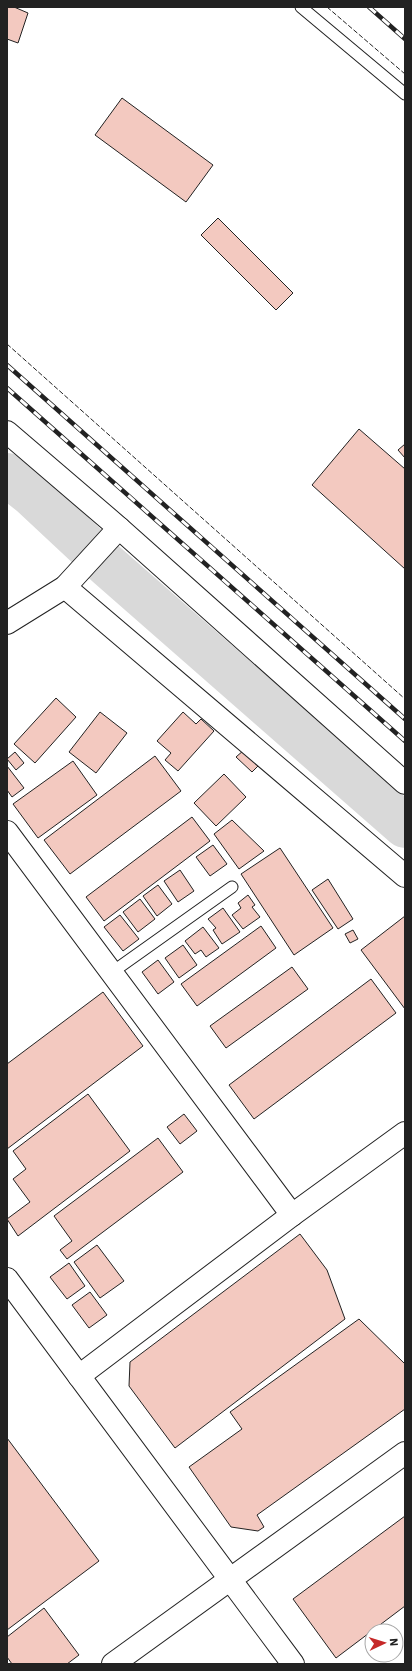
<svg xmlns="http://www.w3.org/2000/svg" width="412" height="1671" viewBox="0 0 412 1671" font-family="'IBM Plex Sans',sans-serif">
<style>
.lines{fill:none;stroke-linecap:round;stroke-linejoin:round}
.river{stroke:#d9d9d9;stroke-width:44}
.building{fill:#f3c9c0;stroke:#222}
.lane-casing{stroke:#222;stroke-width:13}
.street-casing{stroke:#222;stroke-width:24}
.secondary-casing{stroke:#222;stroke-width:24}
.lane{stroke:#fff;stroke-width:11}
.street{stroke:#fff;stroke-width:22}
.secondary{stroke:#fff;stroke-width:22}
.rail-casing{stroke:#222;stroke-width:4.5}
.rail{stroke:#fff;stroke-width:3;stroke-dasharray:9;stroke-linecap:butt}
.fence{stroke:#222;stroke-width:1;stroke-dasharray:5 2;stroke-linecap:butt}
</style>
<rect width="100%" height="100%" fill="#fff"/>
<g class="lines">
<polyline class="river" points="7,475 31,494 107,565 405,826"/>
</g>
<g class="building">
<polygon points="7,7 14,7 28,13 18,43 7,39"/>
<polygon points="122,98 213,165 186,202 95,135"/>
<polygon points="218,218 293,293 276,310 201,235"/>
<polygon points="359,429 405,469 405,569 312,485"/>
<polygon points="405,444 405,458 398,450"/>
<polygon points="56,698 76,717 35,763 14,744"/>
<polygon points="100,712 127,733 96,773 69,752"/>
<polygon points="183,712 196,724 201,719 214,731 178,771 165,760 171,753 157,741"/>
<polygon points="244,750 259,765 252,772 236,757"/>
<polygon points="15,752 24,763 16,770 7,759"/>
<polygon points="155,756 181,791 70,874 44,840"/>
<polygon points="73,761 97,795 38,838 13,804"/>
<polygon points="7,766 24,788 12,797 7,790"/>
<polygon points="224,774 246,797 216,826 194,803"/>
<polygon points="192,817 210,841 104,921 86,897"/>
<polygon points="232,820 264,851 239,869 214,834"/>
<polygon points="213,845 227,864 210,876 196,857"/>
<polygon points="280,848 333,928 294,955 241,874"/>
<polygon points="180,870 194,891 178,902 164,881"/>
<polygon points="328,879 353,919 338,929 312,890"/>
<polygon points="158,885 172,904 157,916 143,896"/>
<polygon points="248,895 255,905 252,907 260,917 243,929 232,915 241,908 238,903"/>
<polygon points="140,899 155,919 138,932 123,912"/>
<polygon points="223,908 240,932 222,944 213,930 216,928 208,919"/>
<polygon points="120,915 139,939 123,951 104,927"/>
<polygon points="405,916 405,1009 361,950"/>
<polygon points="261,926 276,948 197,1006 181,984"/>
<polygon points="203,927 219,948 206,957 201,950 195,954 185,941"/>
<polygon points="353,930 358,939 350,943 345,934"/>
<polygon points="183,945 197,965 179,978 165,958"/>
<polygon points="158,960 174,982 158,994 142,972"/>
<polygon points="292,967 308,989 226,1048 210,1026"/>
<polygon points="371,979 396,1013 254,1119 229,1085"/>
<polygon points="103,992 143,1046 7,1149 7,1064"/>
<polygon points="88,1094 130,1151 18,1236 7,1219 30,1202 13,1179 26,1169 13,1151"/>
<polygon points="184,1114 197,1131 180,1144 167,1127"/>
<polygon points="158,1138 183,1172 67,1259 60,1250 72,1241 54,1216"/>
<polygon points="300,1234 327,1270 345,1319 175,1448 129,1386 130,1362"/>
<polygon points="97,1245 124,1281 100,1298 74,1262"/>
<polygon points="69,1263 85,1286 67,1299 50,1277"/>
<polygon points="90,1292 107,1315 89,1328 72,1305"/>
<polygon points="359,1319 405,1364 405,1409 257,1515 264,1527 258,1531 231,1527 189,1467 242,1429 230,1412"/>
<polygon points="7,1438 99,1561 7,1630"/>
<polygon points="405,1516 405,1606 336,1658 293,1599"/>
<polygon points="44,1608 79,1655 67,1664 12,1664 7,1657 7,1637"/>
</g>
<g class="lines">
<g class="lane-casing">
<g id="lane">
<polyline points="301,7 405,94"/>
<polyline points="111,973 232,887"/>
</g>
</g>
<g class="street-casing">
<g id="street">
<polyline points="65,587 405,876"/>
<polyline points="7,832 292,1215"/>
<polyline points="79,1376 292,1215 405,1133"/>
</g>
</g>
<g class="secondary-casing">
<g id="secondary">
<polyline points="7,432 119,528 405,783"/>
<polyline points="7,623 65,587 119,528"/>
<polyline points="7,1279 293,1664"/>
<polyline points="113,1664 405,1453"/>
</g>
</g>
<use href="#lane" class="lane"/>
<use href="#street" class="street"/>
<use href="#secondary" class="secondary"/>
<g class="rail-casing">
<g id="rail">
<polyline points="369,7 405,39"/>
<polyline points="7,365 405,719"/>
<polyline points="7,388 405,741"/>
</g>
</g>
<use href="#rail" class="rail"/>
<g class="fence">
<polyline points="327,7 405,74"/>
<polyline points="7,344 405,699"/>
</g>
</g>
<rect width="412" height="1671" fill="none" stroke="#222222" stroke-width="16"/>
<g transform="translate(384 1643) rotate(86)"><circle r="19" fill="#ffffff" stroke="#a7a7a7"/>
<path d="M0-3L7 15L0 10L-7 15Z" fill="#c62828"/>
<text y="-6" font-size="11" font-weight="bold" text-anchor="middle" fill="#222222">N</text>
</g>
</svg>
